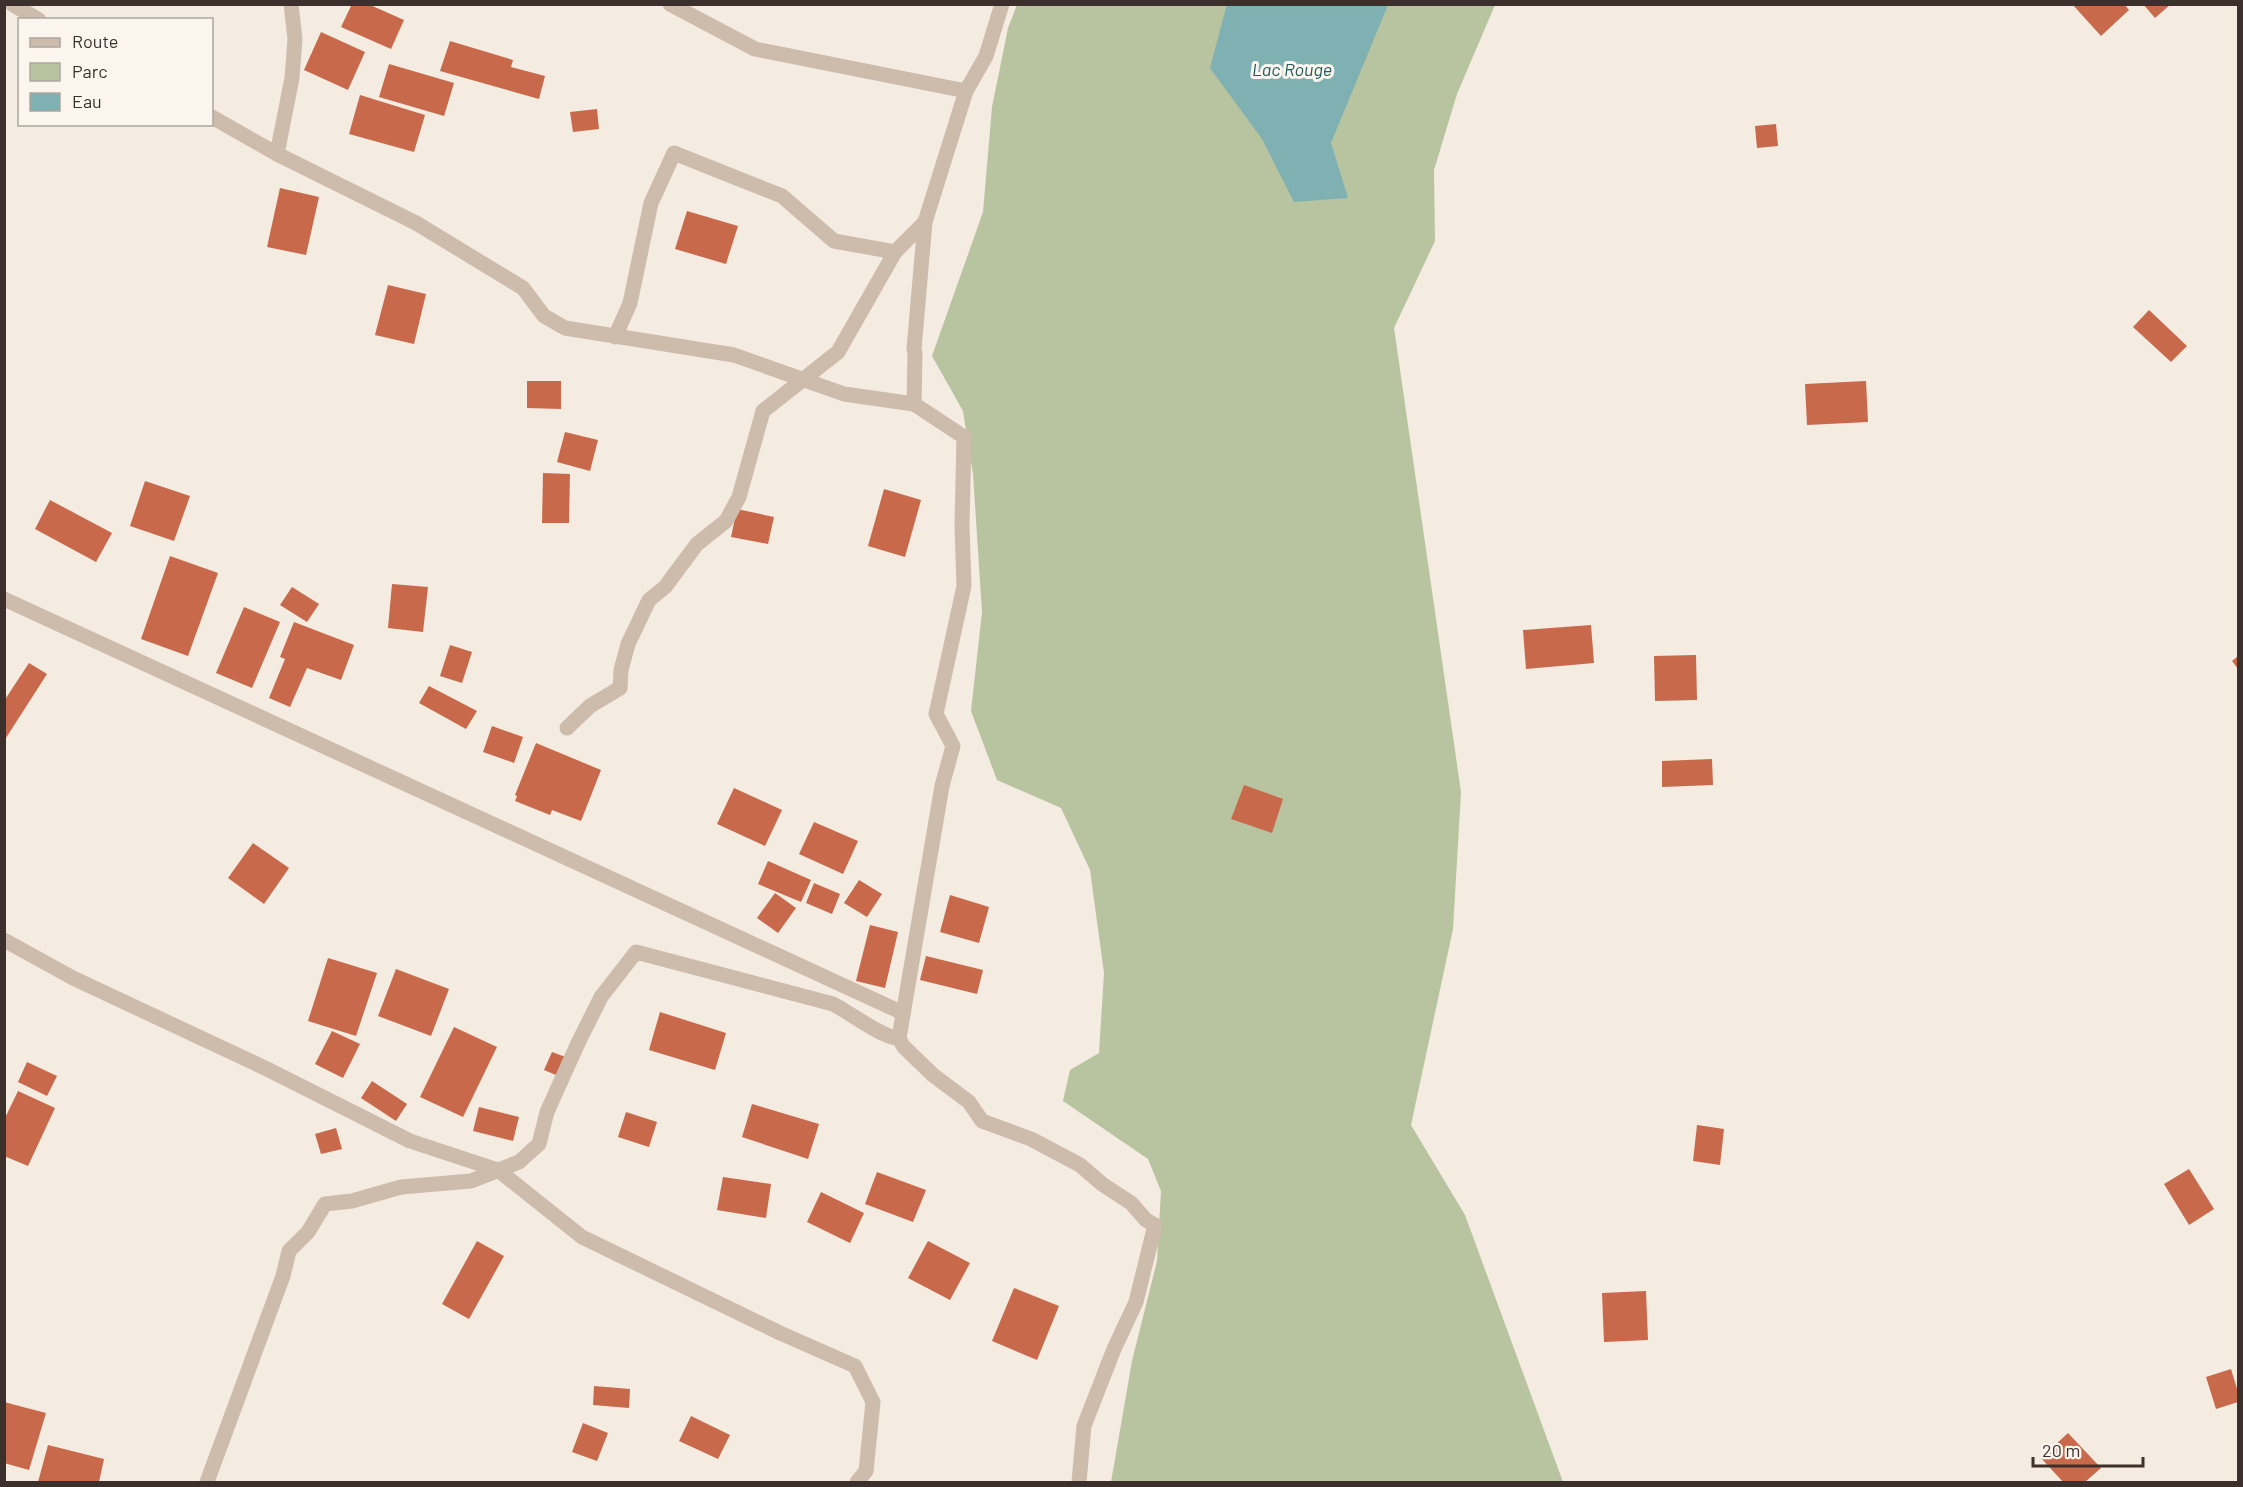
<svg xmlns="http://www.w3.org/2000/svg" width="2243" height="1487" viewBox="0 0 2243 1487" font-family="Barlow,sans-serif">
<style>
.green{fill:#b8c4a0}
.water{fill:#7fb0b2}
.building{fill:#c8694b}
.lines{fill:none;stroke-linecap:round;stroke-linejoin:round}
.minor{stroke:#cdbbac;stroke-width:15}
.labels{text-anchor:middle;stroke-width:6;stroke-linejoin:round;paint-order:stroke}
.water-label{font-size:18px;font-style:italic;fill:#1f5a5e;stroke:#fbf5ee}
</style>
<rect width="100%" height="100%" fill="#f4ebe1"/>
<polygon class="green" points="1017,5 1495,5 1457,94 1434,170 1435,241 1394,328 1461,792 1453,929 1411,1125 1465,1215 1563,1482 1111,1482 1132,1361 1157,1261 1161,1191 1148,1159 1063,1101 1070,1070 1099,1053 1104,973 1090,870 1061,808 997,780 971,711 982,612 973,474 963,411 932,356 983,212 992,107 1008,28"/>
<polygon class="water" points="1227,4 1388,5 1331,143 1348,198 1294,202 1262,139 1210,68"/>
<g class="building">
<polygon points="352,4 368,4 404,20 391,49 341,27"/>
<polygon points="2072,4 2124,4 2129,10 2101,36"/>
<polygon points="2143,4 2171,4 2155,18"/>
<polygon points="321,32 365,52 348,90 304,70"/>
<polygon points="450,41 513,60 511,67 545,76 539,99 440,71"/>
<polygon points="389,64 454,83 444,116 379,97"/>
<polygon points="360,95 425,115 414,152 349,134"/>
<polygon points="597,109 599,129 573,132 570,112"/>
<polygon points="1776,124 1778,146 1757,148 1755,126"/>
<polygon points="280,188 319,197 306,255 267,247"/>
<polygon points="687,211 738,226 726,264 675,249"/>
<polygon points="388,285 426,294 414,344 375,335"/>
<polygon points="2149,310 2187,346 2171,362 2133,327"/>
<polygon points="527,381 561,381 561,409 527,408"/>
<polygon points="1866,381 1868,422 1807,425 1805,384"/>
<polygon points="565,432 598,440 590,471 557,462"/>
<polygon points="543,473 570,474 569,523 542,523"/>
<polygon points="145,481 190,496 174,541 130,526"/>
<polygon points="884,489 921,500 905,557 868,546"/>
<polygon points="50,500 112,533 96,562 35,529"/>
<polygon points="737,509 774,517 768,544 731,537"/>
<polygon points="170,556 218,573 188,656 141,639"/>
<polygon points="392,584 428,587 423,632 388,628"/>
<polygon points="292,587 319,604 307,622 280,605"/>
<polygon points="244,607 280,622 252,688 216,673"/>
<polygon points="294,622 354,645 341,680 307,668 290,707 269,698 285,659 280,657"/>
<polygon points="1591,625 1594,663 1526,669 1523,630"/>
<polygon points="450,645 472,652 462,683 440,676"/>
<polygon points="1696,655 1697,700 1655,701 1654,656"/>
<polygon points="2238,656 2238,669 2232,661"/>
<polygon points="29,663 47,674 4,741 4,701"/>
<polygon points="429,686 477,711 466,729 419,703"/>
<polygon points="492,726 523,737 514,763 483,752"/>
<polygon points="536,743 601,770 581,821 552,810 550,815 515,801 517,796 515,795"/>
<polygon points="1712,759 1713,785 1662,787 1662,761"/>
<polygon points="1244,785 1283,799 1272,833 1231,819"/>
<polygon points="734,788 782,810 765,846 717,824"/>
<polygon points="814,822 858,841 843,874 799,854"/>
<polygon points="253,843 289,868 264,904 228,878"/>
<polygon points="768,861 811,880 801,902 758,884"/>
<polygon points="859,880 882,894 867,917 844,903"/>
<polygon points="814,883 840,894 832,914 806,903"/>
<polygon points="775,893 796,908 778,933 757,918"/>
<polygon points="950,895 989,907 979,943 940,932"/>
<polygon points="870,925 898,932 885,988 856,981"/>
<polygon points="926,956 983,970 977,994 920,980"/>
<polygon points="328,958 377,973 356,1036 308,1021"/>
<polygon points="396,969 449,989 431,1036 378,1016"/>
<polygon points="660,1012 726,1033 715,1070 649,1050"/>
<polygon points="454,1027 497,1047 463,1117 420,1097"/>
<polygon points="332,1031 360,1044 343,1078 315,1064"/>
<polygon points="552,1052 571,1059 563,1078 544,1070"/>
<polygon points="27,1062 57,1076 47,1096 18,1082"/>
<polygon points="372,1081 407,1104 396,1121 361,1098"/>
<polygon points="18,1091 55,1108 28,1166 4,1156 4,1120"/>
<polygon points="752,1104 819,1124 808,1159 742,1137"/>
<polygon points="479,1107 519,1117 513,1141 473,1131"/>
<polygon points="626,1112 657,1122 649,1147 618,1137"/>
<polygon points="1697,1125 1724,1129 1720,1165 1693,1161"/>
<polygon points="336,1128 342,1149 321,1154 315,1134"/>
<polygon points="2189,1169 2214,1209 2189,1225 2164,1184"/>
<polygon points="877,1172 926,1190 913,1222 865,1204"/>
<polygon points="723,1177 771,1184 766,1218 717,1210"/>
<polygon points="821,1192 864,1213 850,1243 807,1222"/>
<polygon points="477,1241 504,1256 469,1319 442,1304"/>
<polygon points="928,1241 970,1263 950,1300 908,1278"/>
<polygon points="1014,1288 1059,1306 1037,1360 992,1341"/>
<polygon points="1646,1291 1648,1340 1604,1342 1602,1293"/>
<polygon points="2231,1369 2238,1392 2238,1402 2216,1409 2206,1377"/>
<polygon points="594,1386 630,1389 629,1408 593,1405"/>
<polygon points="4,1402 46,1413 29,1470 4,1463"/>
<polygon points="691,1416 730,1435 718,1459 679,1441"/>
<polygon points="583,1423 608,1433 597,1461 572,1452"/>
<polygon points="2068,1433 2101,1468 2085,1482 2063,1482 2041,1458"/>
<polygon points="48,1445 104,1459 99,1482 38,1482"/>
</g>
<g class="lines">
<g class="minor">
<polyline points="12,4 39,20"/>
<polyline points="670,4 755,49 966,91"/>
<polyline points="212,117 277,154 416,223 523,288 544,316 565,328 734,355 844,394 914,404"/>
<polyline points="277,154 292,78 295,39 291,4"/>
<polyline points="615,337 630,303 651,203 674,153 782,196 834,241 895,252"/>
<polyline points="4,599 903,1013"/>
<polyline points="567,728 590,706 620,688 621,670 628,644 649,600 665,587 697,544 726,521 739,497 763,411 838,352 895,252 925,222"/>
<polyline points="4,940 73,978 265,1068 410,1141 498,1170 582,1237 780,1333 855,1366 873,1402 866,1471 857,1482"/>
<polyline points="899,1038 942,786 953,746 936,714 964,586 962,526 964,437 914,404 915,353 914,349 925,222 966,91 986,56 1002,4"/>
<path d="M207,1482l76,-206 6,-25 19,-19 17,-28 27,-3 49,-14 70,-6 48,-19 20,-18 8,-32 32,-71 22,-44 35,-45 197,52c16,8 51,35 66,34l4,8 30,29 36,27 13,19 49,18 49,26 22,19 29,19 15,17 9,5 -19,77 -22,47 -30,77 -5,56"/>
</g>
</g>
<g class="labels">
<g class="water-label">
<text x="1292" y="76">Lac Rouge</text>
</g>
</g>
<rect width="2243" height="1487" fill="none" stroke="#3b302b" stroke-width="12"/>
<rect x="18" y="18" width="195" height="108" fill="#fbf5ee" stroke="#aea6a0" stroke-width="1.5"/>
<rect x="30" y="38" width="30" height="9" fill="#cdbbac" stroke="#aea6a0" stroke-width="1.5"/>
<text x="72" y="48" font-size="18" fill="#3b302b">Route</text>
<rect x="30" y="63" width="30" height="18" fill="#b8c4a0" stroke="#aea6a0" stroke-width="1.5"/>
<text x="72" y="78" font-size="18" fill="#3b302b">Parc</text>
<rect x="30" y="93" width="30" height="18" fill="#7fb0b2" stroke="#aea6a0" stroke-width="1.5"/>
<text x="72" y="108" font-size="18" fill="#3b302b">Eau</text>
<path d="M2033 1457v9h110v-9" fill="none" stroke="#3b302b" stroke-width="3"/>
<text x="2042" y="1457" font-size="18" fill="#3b302b" stroke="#fbf5ee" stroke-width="4.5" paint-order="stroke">20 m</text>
</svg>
